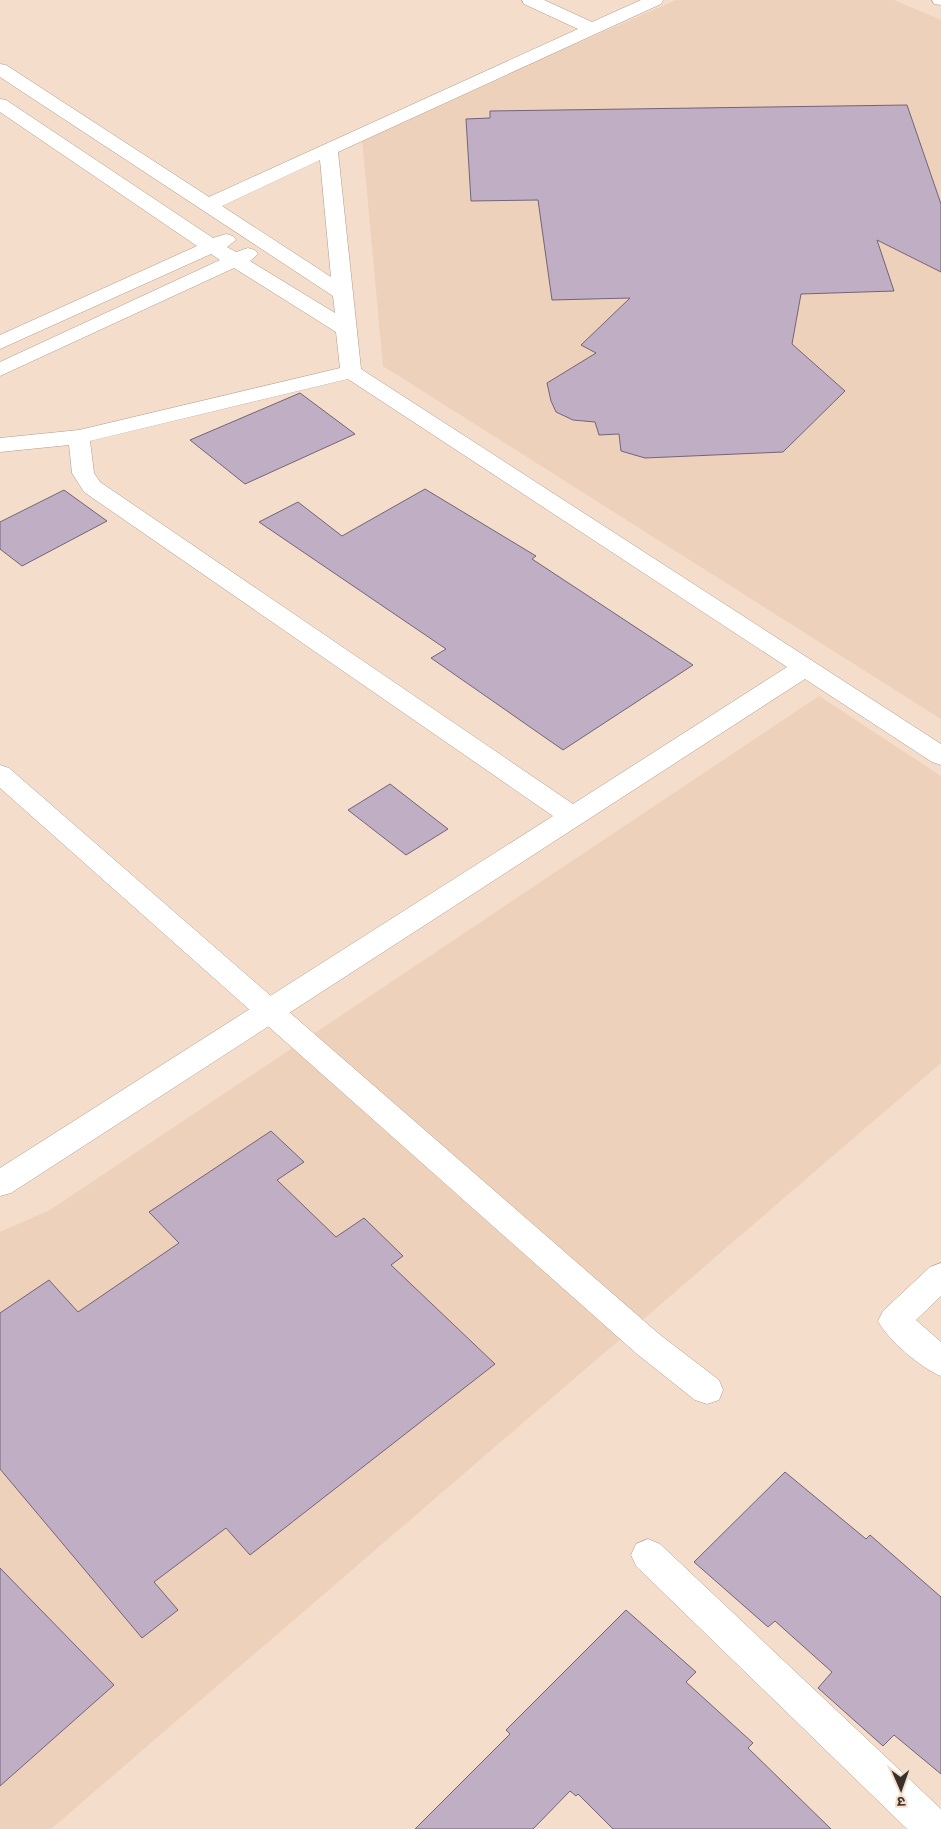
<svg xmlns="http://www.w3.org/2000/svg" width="941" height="1829" viewBox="0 0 941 1829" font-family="'Source Sans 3','Noto Sans Devanagari',sans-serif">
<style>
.built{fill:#eed1ba}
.building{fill:#bfaec4;stroke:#736478}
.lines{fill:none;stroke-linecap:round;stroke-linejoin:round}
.minor-casing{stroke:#b19b8b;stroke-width:1}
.tertiary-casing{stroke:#b19b8b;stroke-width:1}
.minor{fill:#fff;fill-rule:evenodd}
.tertiary{fill:#fff;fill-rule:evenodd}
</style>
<rect width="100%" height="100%" fill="#f4ddcb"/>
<g class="built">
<polygon points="676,0 894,0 941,20 941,719 383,366 362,138"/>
<polygon points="819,696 941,776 941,1063 51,1829 0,1829 0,1232 50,1210"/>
</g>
<g class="building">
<polygon points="907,105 941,204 941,272 877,240 894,291 801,294 792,344 845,391 783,452 645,458 621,451 619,434 599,435 595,422 573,420 556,412 551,401 547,383 596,353 581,345 630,298 552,300 538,200 471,201 466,119 490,118 490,111"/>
<polygon points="300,393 355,434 245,484 190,440"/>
<polygon points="425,489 536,556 532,559 693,665 563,750 431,658 446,649 259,522 298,502 342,536"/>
<polygon points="64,490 107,521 22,566 0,549 0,522"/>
<polygon points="390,784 448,829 406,855 348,810"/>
<polygon points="271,1131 304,1162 277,1180 336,1237 364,1218 403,1256 391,1265 495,1364 250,1555 226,1528 154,1582 178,1610 142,1638 0,1469 0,1313 49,1280 78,1312 179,1243 149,1212"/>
<polygon points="785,1472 866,1539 870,1535 941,1597 941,1774 894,1735 883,1746 818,1688 832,1672 775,1621 768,1627 694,1562"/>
<polygon points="0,1568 114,1685 0,1786"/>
<polygon points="626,1610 696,1672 686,1682 753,1743 748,1748 831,1829 613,1829 578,1794 576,1796 570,1791 533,1829 415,1829 510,1734 506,1730"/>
</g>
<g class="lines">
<g class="minor-casing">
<g id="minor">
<path d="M522,0h22l48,22 49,-22h22l-2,4 -323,148 23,217 580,375v21l-9,-3 -127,-83 -794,514 -11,3v-28l553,-352 -469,-324 -12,-19 -3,-28 -69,7v-14l79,-8 261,-62 -4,-36 -102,-64 -234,108v-14l220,-102 -9,-6 -211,95v-14l197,-89 -197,-134v-13l6,1 207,138 13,-4 7,2 3,4 -9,7 9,5 12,-4 7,2 3,4 -8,7 85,52 -2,-17 -333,-219v-13l6,1 203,132 369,-168 -54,-25zM320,160l11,117 -109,-71zM348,379l439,288 -214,137 -473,-322 -6,-9 -4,-32z"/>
<polygon points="932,0 941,0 941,5 934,4"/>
<path d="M941,1263v33l-25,24 25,22v34c-19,-7 -54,-37 -63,-55l5,-10 47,-44z"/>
<polygon points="648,1539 660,1544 941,1809 941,1829 907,1829 636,1566 631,1555 636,1544"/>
</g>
</g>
<g class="tertiary-casing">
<polygon id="tertiary" points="0,765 9,768 659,1334 719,1380 723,1390 719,1400 707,1404 695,1400 637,1354 0,788"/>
</g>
<use href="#minor" class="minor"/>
<use href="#tertiary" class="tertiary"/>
</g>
<g transform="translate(901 1789) rotate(178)" stroke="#f4ddcb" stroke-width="4" paint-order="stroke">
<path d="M0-4L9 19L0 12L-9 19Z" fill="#383029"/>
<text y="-8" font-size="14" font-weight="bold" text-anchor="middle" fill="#383029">उ</text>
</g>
</svg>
